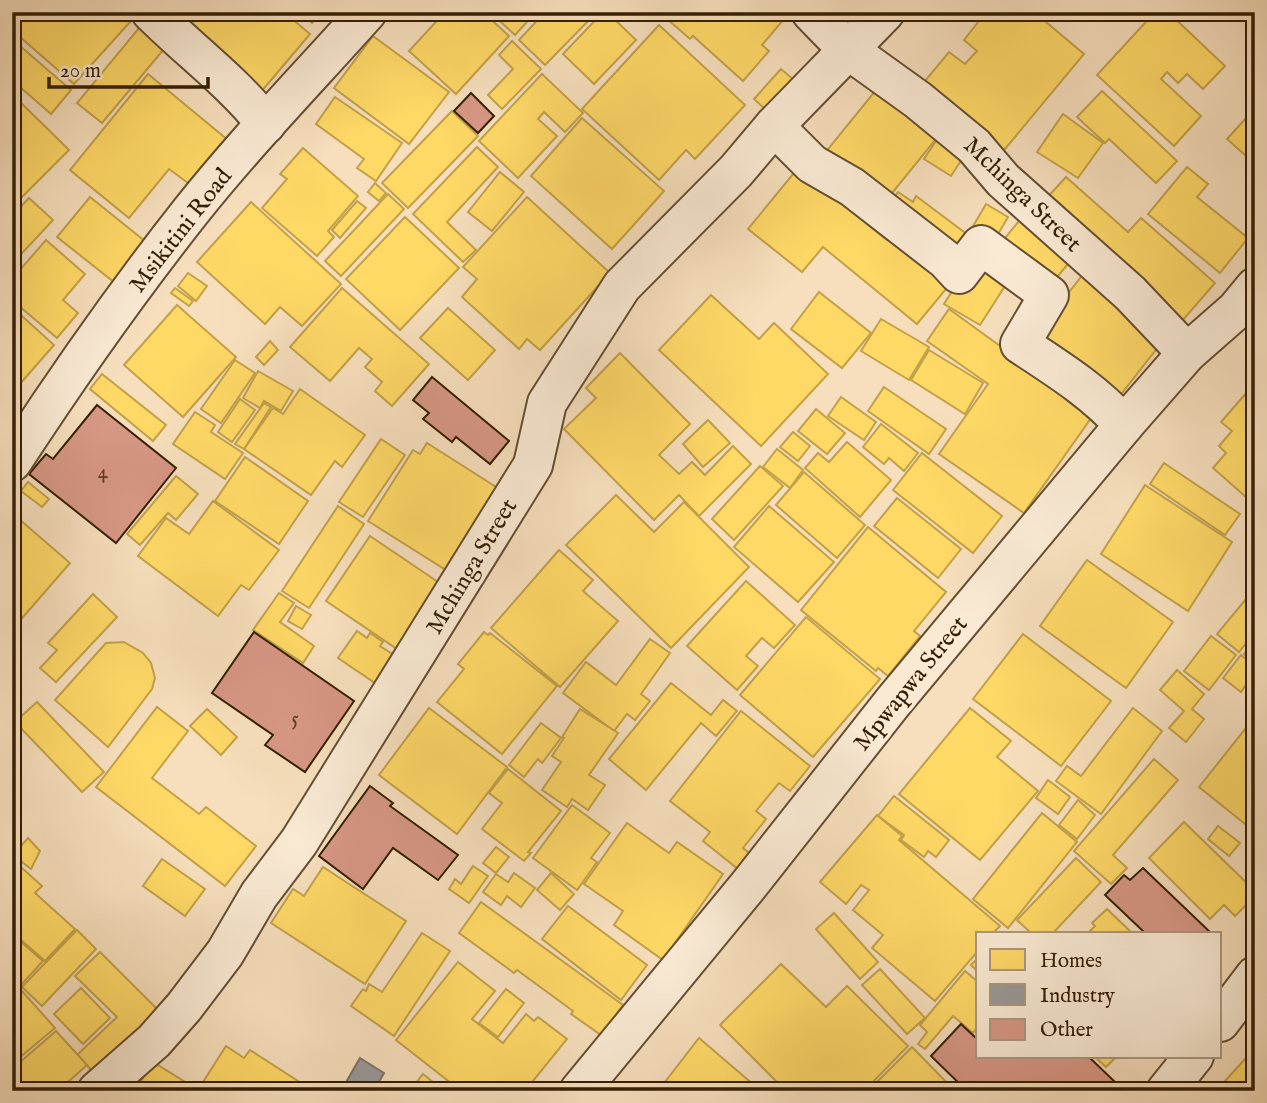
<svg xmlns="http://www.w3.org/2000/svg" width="1267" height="1103" viewBox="0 0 1267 1103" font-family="'IM FELL English',serif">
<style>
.homes{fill:#ffd966;stroke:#c2a148;stroke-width:2}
.industry{fill:#999;stroke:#7b746c;stroke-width:2}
.building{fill:#d79785;stroke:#341e03;stroke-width:2}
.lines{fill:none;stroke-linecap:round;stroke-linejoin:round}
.minor-casing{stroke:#654e32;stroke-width:42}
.minor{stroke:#faead4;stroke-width:38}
.labels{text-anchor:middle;stroke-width:7;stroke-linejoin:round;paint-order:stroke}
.number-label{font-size:21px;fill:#5d3c24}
.street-label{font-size:24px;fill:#341e03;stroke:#faead4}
</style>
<rect width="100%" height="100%" fill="#f7dfbd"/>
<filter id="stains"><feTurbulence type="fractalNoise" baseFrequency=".00286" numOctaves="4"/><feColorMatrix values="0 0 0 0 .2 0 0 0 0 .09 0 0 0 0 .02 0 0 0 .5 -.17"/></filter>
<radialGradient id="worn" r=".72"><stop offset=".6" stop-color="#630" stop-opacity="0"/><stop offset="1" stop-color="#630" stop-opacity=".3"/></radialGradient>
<g class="homes">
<polygon points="12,12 119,12 130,22 74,84 12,30"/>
<polygon points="199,12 284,12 310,34 255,99 180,35"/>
<polygon points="302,12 323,12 312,23"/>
<polygon points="445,12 483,12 509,36 456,94 409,51"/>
<polygon points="490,12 536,12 515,35"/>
<polygon points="545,12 597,12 545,65 519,40"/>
<polygon points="603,12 607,12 636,40 594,84 563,54"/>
<polygon points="659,12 790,12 762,45 769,51 743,81 693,36 690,39"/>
<polygon points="986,12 997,12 1005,19 1011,12 1034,12 1084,54 1000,155 919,88 949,52 965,64 977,51 964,40"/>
<polygon points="1155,12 1168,12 1225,66 1203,89 1187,74 1178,83 1167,72 1161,79 1201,116 1174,146 1097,75"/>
<polygon points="149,16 174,37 102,123 77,103"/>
<polygon points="659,25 745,105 695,159 686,150 659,180 582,109"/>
<polygon points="373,36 449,92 409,144 334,88"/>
<polygon points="12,39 71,90 51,114 12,80"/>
<polygon points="512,41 541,69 502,109 488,95 513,69 499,55"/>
<polygon points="781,69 794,80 767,111 754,99"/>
<polygon points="148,74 229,141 192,186 169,169 129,218 70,170"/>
<polygon points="542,74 583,113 565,132 544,112 538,119 557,136 518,178 479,141"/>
<polygon points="876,90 936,139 884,203 824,154"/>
<polygon points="1102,91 1177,161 1156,183 1109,139 1105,143 1077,117"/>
<polygon points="12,94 69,150 17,202 12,197"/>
<polygon points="335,97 402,143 376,181 357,168 364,159 316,124"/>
<polygon points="1255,108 1255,164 1227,139"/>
<polygon points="452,111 478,136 408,208 382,183"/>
<polygon points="1063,114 1103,143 1078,178 1037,152"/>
<polygon points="582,118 664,191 612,249 531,176"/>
<polygon points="938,138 968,150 951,176 924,159"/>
<polygon points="477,147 498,167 447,222 476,250 463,262 413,214"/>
<polygon points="303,148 358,196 328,231 334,237 317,256 262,208 287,179 280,174"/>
<polygon points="1187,167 1208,184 1197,197 1248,238 1220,273 1148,214"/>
<polygon points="798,168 887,240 891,234 951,283 917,324 823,247 802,272 748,229"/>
<polygon points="500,172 524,192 492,231 468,212"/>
<polygon points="1066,177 1128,232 1141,218 1215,283 1182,321 1045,200"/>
<polygon points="375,183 386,193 379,201 368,192"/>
<polygon points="898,192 913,202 916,196 980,244 963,266 888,205"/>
<polygon points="388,194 404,209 341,276 325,261"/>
<polygon points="90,197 151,246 119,286 57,237"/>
<polygon points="527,197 610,273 540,350 527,339 519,349 462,297 477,279 463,267"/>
<polygon points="29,198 53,220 12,264 12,216"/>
<polygon points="357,201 366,208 340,238 332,230"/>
<polygon points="251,202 341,284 302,326 280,307 265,324 197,262"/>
<polygon points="986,204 1008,217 994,241 972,228"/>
<polygon points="1023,216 1073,258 1047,289 997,248"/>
<polygon points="405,217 459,268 400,330 346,279"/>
<polygon points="46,240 85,274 63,300 78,313 57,338 12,300 12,279"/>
<polygon points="978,250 1005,286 980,325 944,304"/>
<polygon points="188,273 207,286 196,301 178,286"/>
<polygon points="1084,273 1166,337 1118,398 1036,335"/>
<polygon points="175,288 193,301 189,306 171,293"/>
<polygon points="342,288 429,364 392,406 375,391 382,382 365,367 372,359 359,348 330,381 290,347"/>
<polygon points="819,292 871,333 842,368 791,329"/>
<polygon points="711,295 759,339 774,323 828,374 761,446 659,350"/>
<polygon points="177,305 236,357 183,417 124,365"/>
<polygon points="12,307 54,345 12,393"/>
<polygon points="448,308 495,350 468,380 420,338"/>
<polygon points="949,309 1094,414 1024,513 939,454 988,384 927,341"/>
<polygon points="881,319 929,347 909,380 861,351"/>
<polygon points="270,341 278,350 264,365 256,357"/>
<polygon points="929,350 983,383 965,414 911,380"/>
<polygon points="620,353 690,424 659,455 679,474 692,462 705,475 733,446 751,464 699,516 679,495 654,520 564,429 596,398 586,388"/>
<polygon points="235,360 255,373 221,423 201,409"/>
<polygon points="258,371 293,391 281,411 264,401 260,408 243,398"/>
<polygon points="102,374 166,425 153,441 90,389"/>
<polygon points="1255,383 1255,505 1213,468 1226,453 1219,446 1232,431 1221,422"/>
<polygon points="884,387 946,429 929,454 868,411"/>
<polygon points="300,389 365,435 342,467 335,461 311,495 244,449 273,408 283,414"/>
<polygon points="841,397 876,422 864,440 828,416"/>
<polygon points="240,399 255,410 232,442 218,432"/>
<polygon points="264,403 271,407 244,449 235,444"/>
<polygon points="816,409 845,433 827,454 798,431"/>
<polygon points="195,412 215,425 211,432 243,453 225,479 173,444"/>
<polygon points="708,420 730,443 703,467 683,444"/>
<polygon points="881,424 918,453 904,471 889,458 884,464 863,447"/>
<polygon points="793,432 810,446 798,461 780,447"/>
<polygon points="381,439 405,455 363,517 339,502"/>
<polygon points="847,442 891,480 860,517 805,468 818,453 829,462"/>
<polygon points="427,443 504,492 457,577 368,521 413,450 420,454"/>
<polygon points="777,449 803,470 790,488 763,467"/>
<polygon points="922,453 1002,516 973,553 893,490"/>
<polygon points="245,457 308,501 279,544 215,501"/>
<polygon points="1164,463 1240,514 1225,535 1150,484"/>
<polygon points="760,466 783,486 734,540 712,519"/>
<polygon points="804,472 865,525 837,558 776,505"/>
<polygon points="176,476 198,494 176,520 168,513 140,545 127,534"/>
<polygon points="28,482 49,499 42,507 21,491"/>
<polygon points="1145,485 1232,542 1188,611 1101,554"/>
<polygon points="616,495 654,532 684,502 749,567 671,648 566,545"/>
<polygon points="897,498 961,549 938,578 874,526"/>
<polygon points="213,501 279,550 249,590 241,585 218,616 138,556 166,518 189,534"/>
<polygon points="338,506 364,524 309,608 282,591"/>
<polygon points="769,506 834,562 798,602 734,547"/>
<polygon points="19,519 70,563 17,624 12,619 12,527"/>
<polygon points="868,527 946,592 914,631 920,636 888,676 878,668 876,671 801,610"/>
<polygon points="370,536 444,586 400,651 326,601"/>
<polygon points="559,550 593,580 583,591 618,621 560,687 491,628"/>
<polygon points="1087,560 1173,622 1126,688 1040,626"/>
<polygon points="746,581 795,625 774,648 762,638 746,656 758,666 737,690 687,646"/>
<polygon points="1255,588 1255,632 1239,652 1217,634"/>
<polygon points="279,593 294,603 280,622 314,646 303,663 253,630"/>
<polygon points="93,594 117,617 56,682 40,668 57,650 48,643"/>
<polygon points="296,606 311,615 302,629 288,621"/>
<polygon points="806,617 880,679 813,757 740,695"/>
<polygon points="357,631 367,638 370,633 383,642 380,646 394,655 375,683 338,658"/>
<polygon points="484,632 488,635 490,633 557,686 502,754 437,702 464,669 458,664"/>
<polygon points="1023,634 1111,701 1061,766 973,699"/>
<polygon points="1211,636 1236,655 1209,690 1184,671"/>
<polygon points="650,639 670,653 641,694 650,701 635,720 627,714 614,731 563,693 586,662 616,685"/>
<polygon points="1255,641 1255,664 1244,654"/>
<polygon points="124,642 143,653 151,663 155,678 152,689 108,747 55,700 106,643"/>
<polygon points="1241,655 1253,665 1246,673 1251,677 1241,692 1223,678"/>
<polygon points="1177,670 1204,694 1192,709 1204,719 1186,742 1169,728 1184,711 1160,690"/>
<polygon points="671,683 711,715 723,700 737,711 716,736 701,723 646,790 609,759"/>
<polygon points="37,702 104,772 82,792 15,722"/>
<polygon points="157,707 188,731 152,778 199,814 206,807 256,846 225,886 96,787"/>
<polygon points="429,708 507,767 457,834 379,775"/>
<polygon points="970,708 1011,741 997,757 1038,791 980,860 899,794"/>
<polygon points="1133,708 1162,731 1101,814 1056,781 1067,766 1081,776"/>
<polygon points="207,709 237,737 221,755 190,726"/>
<polygon points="580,709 618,733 589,775 605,785 588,810 572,799 567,807 542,790 561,762 552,756 564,738 562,737"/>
<polygon points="741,711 810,766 790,791 779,783 756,811 766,819 743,848 755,858 743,873 703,841 710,832 670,801"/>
<polygon points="541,723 561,738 542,763 538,759 524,777 509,765"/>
<polygon points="1250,723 1255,727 1255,832 1199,787"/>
<polygon points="1154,759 1178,780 1113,855 1127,868 1111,884 1074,851"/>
<polygon points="508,769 561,811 528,852 531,853 524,861 482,829 502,803 489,793"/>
<polygon points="1048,780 1070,797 1058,814 1036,798"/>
<polygon points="894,796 949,840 936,857 928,851 924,857 901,840 904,835 878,816"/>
<polygon points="1078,800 1095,815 1077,839 1059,825"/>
<polygon points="572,805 610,833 591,858 597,862 577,890 533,858"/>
<polygon points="1042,813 1077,842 1008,928 973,899"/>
<polygon points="877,815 902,836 899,840 1000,926 993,933 978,933 978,951 935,1001 872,948 883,935 853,910 869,890 861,885 846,904 820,882"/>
<polygon points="1184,822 1255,891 1255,896 1235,916 1224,905 1210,919 1149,858"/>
<polygon points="627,823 669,853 677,842 723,874 663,960 614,925 623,911 584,884"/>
<polygon points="1218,826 1240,843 1229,856 1208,839"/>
<polygon points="28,838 40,851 31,869 13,855"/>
<polygon points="496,847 509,857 496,873 483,863"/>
<polygon points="1076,858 1101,882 1053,933 1031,933 1017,920"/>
<polygon points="12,859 42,886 35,893 75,929 45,961 20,939 12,947"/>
<polygon points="162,859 205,889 185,916 143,886"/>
<polygon points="473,866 488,876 469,903 449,889 455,879 461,884"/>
<polygon points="323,867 406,921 365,984 271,923 293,889 304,896"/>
<polygon points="514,873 535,888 521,907 507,896 501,905 483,892 496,874 508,882"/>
<polygon points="551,873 574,894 560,910 537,890"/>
<polygon points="481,902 623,1005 601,1035 571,1014 573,1011 517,970 514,973 459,933"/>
<polygon points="568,906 647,965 621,1000 542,939"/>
<polygon points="1107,909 1132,933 1088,933 1095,926 1092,923"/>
<polygon points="834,913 878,962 860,979 816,929"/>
<polygon points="77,930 96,949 42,1006 22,987"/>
<polygon points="422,933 450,951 394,1036 351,1006 363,989 366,991 369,984 382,992"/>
<polygon points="20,941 43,961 21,985 19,982 12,990 12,950"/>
<polygon points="100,952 162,1014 98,1077 77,1055 117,1017 75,976"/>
<polygon points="978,958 978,972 971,965"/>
<polygon points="458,962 495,991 472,1019 503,1043 526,1014 534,1021 538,1017 567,1039 525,1091 461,1091 396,1040"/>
<polygon points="781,964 826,1007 847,986 908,1046 864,1091 786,1091 720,1025"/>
<polygon points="880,969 925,1018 907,1034 862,985"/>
<polygon points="965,971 978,982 978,1026 973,1033 953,1016 925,1049 918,1044 927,1032 920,1025"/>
<polygon points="81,988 110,1018 83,1044 54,1014"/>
<polygon points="506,989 524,1003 498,1037 479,1023"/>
<polygon points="22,991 55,1028 12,1064 12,999"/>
<polygon points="56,1031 87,1065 58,1091 12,1091 12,1069"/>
<polygon points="699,1038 761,1091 658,1091"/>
<polygon points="226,1046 244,1058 250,1050 312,1090 135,1091 153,1062 198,1090"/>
<polygon points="912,1047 955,1091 868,1091"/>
<polygon points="1255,1048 1255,1091 1231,1091 1233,1089 1225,1081"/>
<polygon points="1094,1056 1115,1056 1116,1057 1106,1067"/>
<polygon points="423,1074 444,1091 410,1091"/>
</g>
<polygon class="industry" points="360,1058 384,1073 374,1091 341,1091"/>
<g class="building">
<polygon points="471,93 494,116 478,133 454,111"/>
<polygon points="432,377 509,441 490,464 456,437 452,442 423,419 429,413 413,400"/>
<polygon points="97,405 176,468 116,543 29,474 46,454 53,459"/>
<polygon points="254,632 354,701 305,772 265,745 273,735 212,693"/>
<polygon points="370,786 393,803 390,806 458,855 438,880 393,848 363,889 319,856"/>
<polygon points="1143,868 1211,933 1145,933 1105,895 1124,875 1130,880"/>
<polygon points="961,1024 978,1040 978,1056 1088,1056 1114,1081 1105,1091 967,1091 931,1056"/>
</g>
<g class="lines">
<g class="minor-casing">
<g id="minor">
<path d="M151,12c38,38 82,70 115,112"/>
<polyline points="811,12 847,49 918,100 974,146 1003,180 1130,293 1187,353"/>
<path d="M774,126l38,38 40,23 94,73 13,14 22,-29 68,50 -29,49c38,25 75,48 104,81"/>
<path d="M12,462c56,-86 115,-170 179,-251 55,-69 117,-133 176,-199"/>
<polyline points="1220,1022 1255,976"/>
<polyline points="97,1091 154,1041 184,1007 225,953 259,895 299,842 533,465 547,403 622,286 736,171 774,126 885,12"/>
<polyline points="579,1091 748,886 893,702 1124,425 1187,353 1236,310 1255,287"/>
<polyline points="1166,1091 1194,1056"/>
</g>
</g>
<use href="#minor" class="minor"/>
</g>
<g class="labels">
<g class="number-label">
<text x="103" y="478">4</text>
<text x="295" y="725">5</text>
</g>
<g class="street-label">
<text transform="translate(1023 194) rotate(44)" y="8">Mchinga Street</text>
<text transform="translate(180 230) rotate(-52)" y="8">Msikitini Road</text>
<text transform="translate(471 566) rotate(-59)" y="8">Mchinga Street</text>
<text transform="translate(910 683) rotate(-51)" y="8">Mpwapwa Street</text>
</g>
</g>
<rect width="1267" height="1103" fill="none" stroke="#f7dfbd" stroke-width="42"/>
<rect x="14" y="14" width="1239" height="1075" fill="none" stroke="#341e03" stroke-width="3.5"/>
<rect x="21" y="21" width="1225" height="1061" fill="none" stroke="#341e03" stroke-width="2"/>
<rect x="976" y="932" width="245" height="126" fill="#faead4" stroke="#ab9880" stroke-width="2"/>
<rect x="990" y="949" width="35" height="21" fill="#ffd966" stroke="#ab9880" stroke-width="2"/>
<text x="1040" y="967" font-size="21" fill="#341e03">Homes</text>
<rect x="990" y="984" width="35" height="21" fill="#999999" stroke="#ab9880" stroke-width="2"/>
<text x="1040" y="1002" font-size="21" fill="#341e03">Industry</text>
<rect x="990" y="1019" width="35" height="21" fill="#d79785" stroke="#ab9880" stroke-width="2"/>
<text x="1040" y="1036" font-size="21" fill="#341e03">Other</text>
<path d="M49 77v10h159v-10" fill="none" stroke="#341e03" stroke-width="3.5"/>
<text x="60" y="77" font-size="21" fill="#341e03" stroke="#faead4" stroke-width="5" paint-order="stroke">20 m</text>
<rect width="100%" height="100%" filter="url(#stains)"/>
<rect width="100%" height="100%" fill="url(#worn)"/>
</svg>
